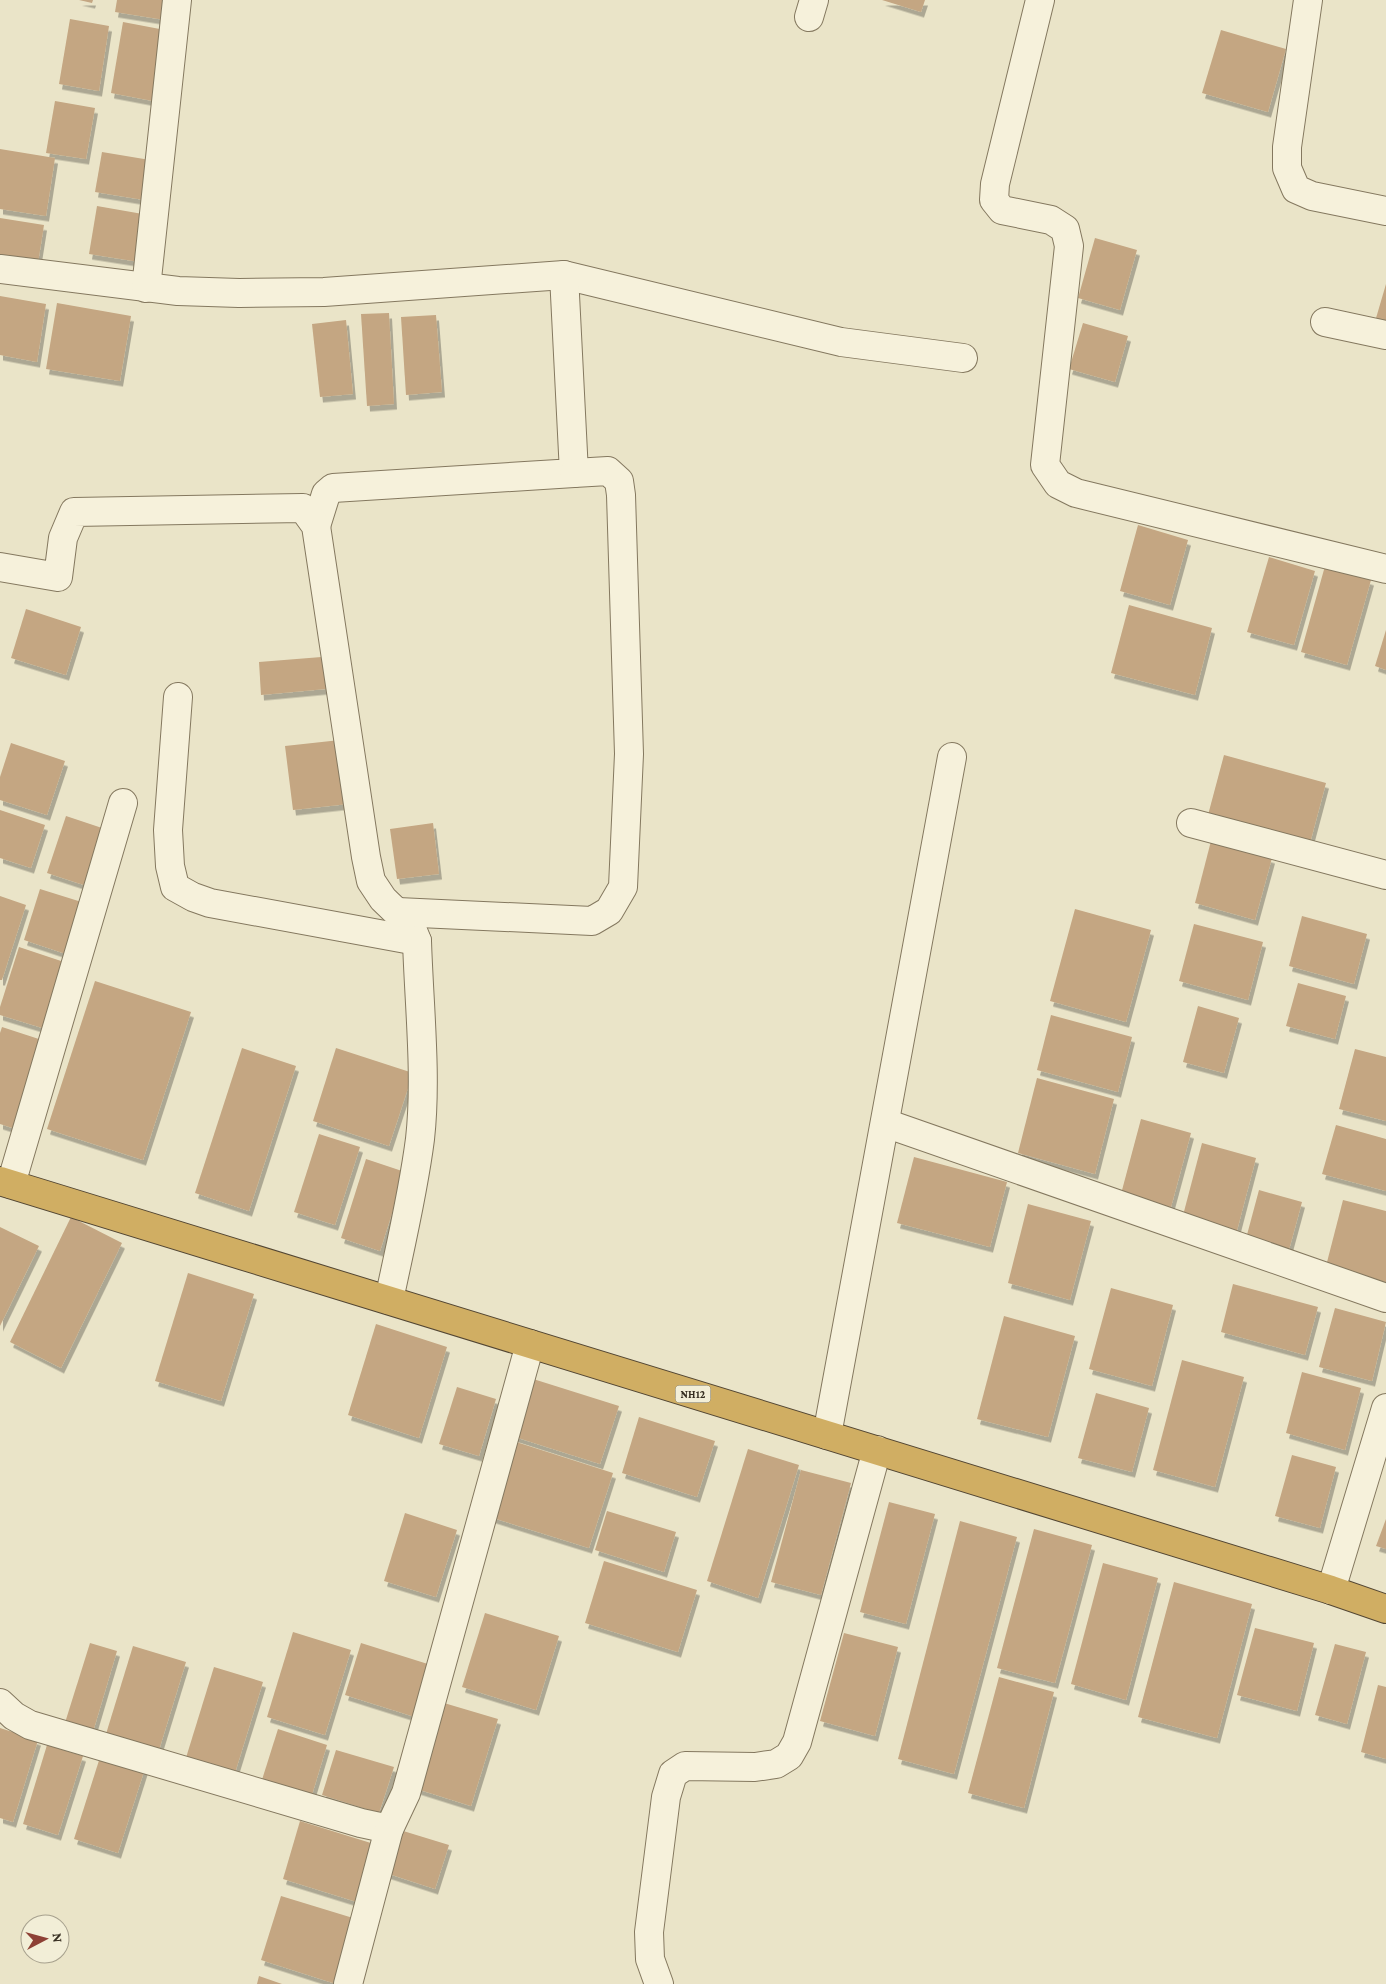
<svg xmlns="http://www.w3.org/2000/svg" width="1386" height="1984" viewBox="0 0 1386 1984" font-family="'Crimson Pro',serif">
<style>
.building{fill:#c4a682;filter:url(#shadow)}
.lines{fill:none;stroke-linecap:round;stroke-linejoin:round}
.minor-casing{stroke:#84785f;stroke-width:30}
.highway-casing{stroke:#534633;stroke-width:30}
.minor{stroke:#f6f1db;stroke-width:28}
.highway{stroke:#d0ae63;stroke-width:28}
.labels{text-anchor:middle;stroke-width:5;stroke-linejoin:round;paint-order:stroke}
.shield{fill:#f2eed7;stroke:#6e6858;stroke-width:1}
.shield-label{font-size:11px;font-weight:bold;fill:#362e21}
</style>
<defs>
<filter id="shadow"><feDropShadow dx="3" dy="5.5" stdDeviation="0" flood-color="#0004"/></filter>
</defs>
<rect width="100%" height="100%" fill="#eae4c8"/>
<g class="building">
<polygon points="79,0 93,0 92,3"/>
<polygon points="117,0 168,0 165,20 115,12"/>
<polygon points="882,0 925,0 921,12"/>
<polygon points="70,19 109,26 99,91 59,84"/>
<polygon points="123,22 165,30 153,101 111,93"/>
<polygon points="1221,30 1286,49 1268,112 1202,93"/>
<polygon points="55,101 95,108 86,159 46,153"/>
<polygon points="0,149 55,158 46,216 0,209"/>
<polygon points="102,152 150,160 144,200 95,192"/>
<polygon points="97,206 154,216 146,263 89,254"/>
<polygon points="0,218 44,225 37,269 0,263"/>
<polygon points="1095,238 1137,250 1120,310 1078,298"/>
<polygon points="1386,284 1386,328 1374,325"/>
<polygon points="0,296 46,304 37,362 0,355"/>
<polygon points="57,303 131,316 120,381 46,369"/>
<polygon points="389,313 394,404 367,406 361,314"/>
<polygon points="436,315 442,392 406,395 401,317"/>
<polygon points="346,320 353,394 320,397 312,324"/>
<polygon points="1083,323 1128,336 1115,382 1069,369"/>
<polygon points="1138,525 1188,540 1170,605 1120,591"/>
<polygon points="1269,557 1315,571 1294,645 1247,632"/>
<polygon points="1325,566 1371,580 1347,665 1301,652"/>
<polygon points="1129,605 1212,628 1195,695 1111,673"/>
<polygon points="26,609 81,627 66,675 11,658"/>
<polygon points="1386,630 1386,670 1375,666"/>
<polygon points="334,656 336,688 261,695 259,662"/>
<polygon points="340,740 348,804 293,810 285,746"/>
<polygon points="11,743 65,761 47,815 0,800 0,777"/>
<polygon points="1224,755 1326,783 1310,843 1208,815"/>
<polygon points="0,810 45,825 31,868 0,858"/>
<polygon points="66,816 105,829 87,886 47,873"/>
<polygon points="433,823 439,874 397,879 390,829"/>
<polygon points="1211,841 1272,858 1255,920 1195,903"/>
<polygon points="40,889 88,904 72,956 24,940"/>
<polygon points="0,896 26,905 2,980 0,980"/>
<polygon points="1075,909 1151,930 1126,1022 1050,1001"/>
<polygon points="1302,916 1367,934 1354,984 1289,966"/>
<polygon points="1194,924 1263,942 1248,1000 1179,981"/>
<polygon points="19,947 70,964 49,1030 0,1015 0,1007"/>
<polygon points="95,981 191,1012 143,1160 47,1129"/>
<polygon points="1298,983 1346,996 1335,1039 1286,1026"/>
<polygon points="1198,1006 1239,1018 1224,1073 1183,1062"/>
<polygon points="1051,1015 1132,1037 1118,1092 1037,1070"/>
<polygon points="2,1027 48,1042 19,1130 0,1124 0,1033"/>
<polygon points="242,1048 296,1066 249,1211 195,1193"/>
<polygon points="336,1048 413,1073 389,1146 313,1121"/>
<polygon points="1355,1049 1386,1057 1386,1121 1339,1109"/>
<polygon points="1037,1078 1114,1099 1095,1174 1018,1153"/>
<polygon points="1141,1119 1191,1133 1171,1207 1121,1194"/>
<polygon points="1336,1125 1386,1139 1386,1191 1322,1174"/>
<polygon points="319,1134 360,1147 335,1225 294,1212"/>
<polygon points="1202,1143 1256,1158 1235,1238 1181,1223"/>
<polygon points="914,1157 1007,1182 990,1247 897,1223"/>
<polygon points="366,1159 405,1172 380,1251 341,1238"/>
<polygon points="1259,1190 1302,1202 1287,1257 1244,1246"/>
<polygon points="1343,1200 1386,1211 1386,1282 1326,1266"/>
<polygon points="1028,1204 1091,1221 1070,1300 1008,1283"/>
<polygon points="71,1217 122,1243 61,1368 10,1342"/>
<polygon points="0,1227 39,1246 0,1326"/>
<polygon points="188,1273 254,1294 221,1401 155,1381"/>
<polygon points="1233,1284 1318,1307 1305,1355 1221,1332"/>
<polygon points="1111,1288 1173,1305 1152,1386 1089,1369"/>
<polygon points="1335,1308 1386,1322 1372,1381 1319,1367"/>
<polygon points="1004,1316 1075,1336 1048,1437 977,1419"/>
<polygon points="376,1324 447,1347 419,1438 348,1415"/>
<polygon points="1182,1360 1244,1377 1215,1487 1153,1470"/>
<polygon points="1302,1372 1361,1388 1345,1450 1286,1433"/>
<polygon points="530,1378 619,1406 600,1464 512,1436"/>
<polygon points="457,1387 496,1399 479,1456 439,1444"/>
<polygon points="1096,1393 1149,1408 1132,1472 1078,1458"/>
<polygon points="639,1417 715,1441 697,1497 622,1473"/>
<polygon points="513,1441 613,1473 589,1548 490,1517"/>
<polygon points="748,1449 799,1465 758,1598 707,1581"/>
<polygon points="1292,1455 1336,1467 1320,1528 1275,1516"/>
<polygon points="801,1470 851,1483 821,1595 771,1582"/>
<polygon points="889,1502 935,1514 906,1624 860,1612"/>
<polygon points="607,1511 676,1532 664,1572 595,1550"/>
<polygon points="405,1513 457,1530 436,1597 384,1581"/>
<polygon points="1386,1519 1386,1549 1376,1546"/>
<polygon points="960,1521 1017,1537 954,1774 898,1759"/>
<polygon points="1034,1529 1092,1545 1055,1683 997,1668"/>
<polygon points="604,1561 697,1590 678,1652 585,1623"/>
<polygon points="1103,1563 1158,1578 1126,1700 1071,1684"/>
<polygon points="1174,1582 1252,1604 1217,1738 1138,1717"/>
<polygon points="485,1613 559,1636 536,1710 462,1687"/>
<polygon points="1255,1628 1314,1643 1297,1711 1237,1695"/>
<polygon points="293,1632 351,1650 325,1735 267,1717"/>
<polygon points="844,1633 898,1647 875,1736 820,1721"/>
<polygon points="90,1643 117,1651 92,1735 64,1726"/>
<polygon points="361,1643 431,1665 415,1717 345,1695"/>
<polygon points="1335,1644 1366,1652 1347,1724 1315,1715"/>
<polygon points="133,1646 186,1662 159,1750 106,1734"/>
<polygon points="214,1667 263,1682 234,1776 185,1761"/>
<polygon points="999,1677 1054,1692 1024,1808 968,1793"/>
<polygon points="1378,1685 1386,1687 1386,1759 1361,1752"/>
<polygon points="444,1703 498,1719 471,1806 417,1789"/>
<polygon points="0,1728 38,1740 13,1822 0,1818"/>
<polygon points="278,1729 327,1745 311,1798 261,1783"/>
<polygon points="47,1745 83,1756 58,1835 23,1824"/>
<polygon points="336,1750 394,1767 379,1813 322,1795"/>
<polygon points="102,1751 146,1765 118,1853 74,1839"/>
<polygon points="300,1821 374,1844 357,1902 283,1879"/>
<polygon points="400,1830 449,1845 435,1889 386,1873"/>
<polygon points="281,1896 353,1918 333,1983 261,1960"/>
<polygon points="259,1976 282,1984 257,1984"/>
</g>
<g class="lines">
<g class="minor-casing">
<g id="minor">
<polyline points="1040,0 995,184 994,200 1002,210 1051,220 1065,229 1069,246 1045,465 1058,484 1076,493 1386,569"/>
<polyline points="1308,0 1287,147 1287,168 1296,189 1312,196 1386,211"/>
<polyline points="809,17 814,0"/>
<polyline points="0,269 178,291 239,293 324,292 564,275 841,342 963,358"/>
<polyline points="146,288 177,0"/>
<polyline points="1325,322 1386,335"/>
<polyline points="316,526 326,494 333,488 574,473 564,275"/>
<path d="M0,567l58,10 5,-39 11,-26 229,-4 13,18 50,331 5,24 12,18 28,27 6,15c2,64 10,136 3,198 -7,55 -20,108 -31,161"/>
<polyline points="178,697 168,830 170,866 175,887 193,897 210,903 417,941"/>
<polyline points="1191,823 1386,875"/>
<polyline points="398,912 592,921 609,911 623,887 629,754 621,495 619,481 608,471 574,473"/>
<polyline points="885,1123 1386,1298"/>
<polyline points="11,1184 123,803"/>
<polyline points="827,1435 952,757"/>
<polyline points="1331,1590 1386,1408"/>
<polyline points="0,1703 14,1716 30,1725 361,1823 389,1829 406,1793 530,1344"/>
<polyline points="348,1984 389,1829"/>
<polyline points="659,1984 650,1959 649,1932 666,1797 673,1774 685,1766 755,1767 776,1764 789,1756 797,1742 877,1450"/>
</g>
</g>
<g class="highway-casing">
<polyline id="highway" points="0,1181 1331,1590 1386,1609"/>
</g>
<use href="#minor" class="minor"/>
<use href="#highway" class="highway"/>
</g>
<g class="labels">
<rect class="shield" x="675.5" y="1385.5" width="35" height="17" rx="4"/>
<g class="shield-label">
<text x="693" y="1398">NH12</text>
</g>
</g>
<g transform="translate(45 1939) rotate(84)"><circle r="24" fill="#f2eed7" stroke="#a7a18e"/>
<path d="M0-4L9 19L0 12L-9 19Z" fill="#8d4035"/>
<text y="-8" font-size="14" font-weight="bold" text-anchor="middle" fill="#362e21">N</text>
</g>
</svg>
